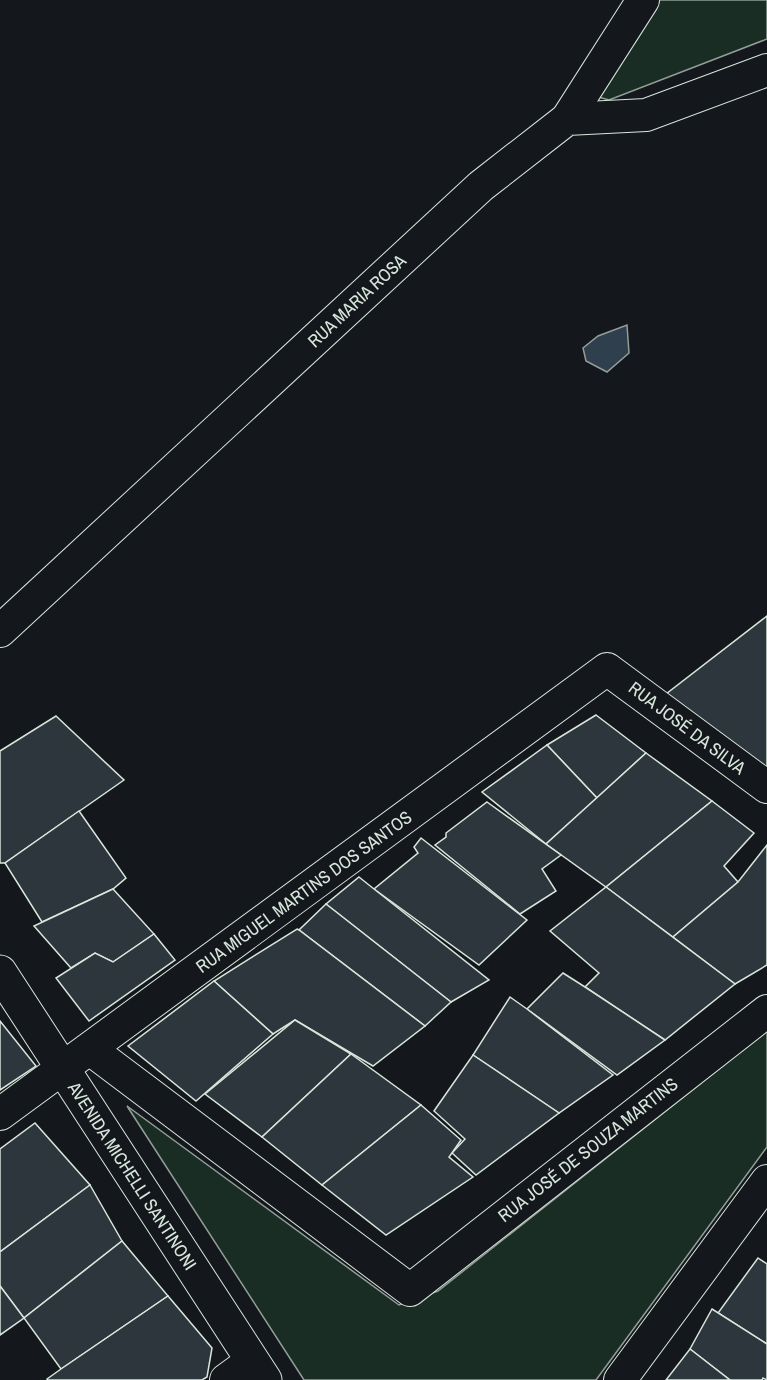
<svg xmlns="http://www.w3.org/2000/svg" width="767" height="1380" viewBox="0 0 767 1380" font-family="'Archivo Narrow',sans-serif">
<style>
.green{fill:#1a2d24;stroke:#939e99;stroke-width:1.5}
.water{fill:#2f3f4d;stroke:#939e99;stroke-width:1.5}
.building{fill:#2c363c;stroke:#d8e6dc;stroke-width:1.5}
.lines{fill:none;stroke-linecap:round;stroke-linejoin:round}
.minor-casing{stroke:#d8e6dc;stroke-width:34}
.tertiary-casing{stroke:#d8e6dc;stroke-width:35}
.minor{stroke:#14181c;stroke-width:32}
.tertiary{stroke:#14181c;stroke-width:33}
.labels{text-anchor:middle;stroke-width:4.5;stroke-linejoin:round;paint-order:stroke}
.street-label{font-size:18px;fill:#d8e6dc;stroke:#14181c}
</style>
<rect width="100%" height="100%" fill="#14181c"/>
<g class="green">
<polygon points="652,0 767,0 767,39 609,100 591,95"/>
<polygon points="767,1031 767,1147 596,1380 304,1380 127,1106 399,1305 438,1291"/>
</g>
<polygon class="water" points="627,325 629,353 607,372 586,361 583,348 598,336"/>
<g class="building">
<polygon points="767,616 767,772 666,694"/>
<polygon points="596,715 646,753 597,798 547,745"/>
<polygon points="56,716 124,780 5,863 0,863 0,751"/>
<polygon points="547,745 597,798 546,844 482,792"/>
<polygon points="646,753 712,801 606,887 546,844"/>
<polygon points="712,801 754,833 724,866 738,882 673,937 606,887"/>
<polygon points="487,802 561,855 542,869 556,891 520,914 435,845 446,837 446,833"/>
<polygon points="79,811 126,878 113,889 42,922 5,863"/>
<polygon points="421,838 527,920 479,965 374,889 418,853 414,847"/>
<polygon points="767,845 767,965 735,984 673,937 738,882"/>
<polygon points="359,877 374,889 489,980 451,1002 326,904"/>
<polygon points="606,887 735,984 665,1040 585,987 599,973 550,931"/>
<polygon points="113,889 154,934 113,962 95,953 71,968 34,926"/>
<polygon points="326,904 451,1002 425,1026 299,930"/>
<polygon points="297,929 299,930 425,1026 373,1066 295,1020 273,1034 214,981"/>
<polygon points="154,934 175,960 89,1021 56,978 95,953 113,962"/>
<polygon points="563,973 585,987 665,1040 617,1075 527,1009"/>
<polygon points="214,981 273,1034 196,1101 128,1046"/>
<polygon points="510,997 527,1009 613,1075 559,1113 473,1055"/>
<polygon points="295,1020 351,1054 262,1137 205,1094"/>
<polygon points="0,1021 36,1066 0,1090"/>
<polygon points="351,1054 421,1105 322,1185 262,1137"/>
<polygon points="473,1055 559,1113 476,1175 452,1153 465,1139 434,1111"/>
<polygon points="421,1105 461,1140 449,1157 473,1177 386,1235 322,1185"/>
<polygon points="35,1123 90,1185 0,1252 0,1149"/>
<polygon points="90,1185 122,1241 24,1318 0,1286 0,1252"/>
<polygon points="122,1241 168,1296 61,1369 24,1318"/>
<polygon points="758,1258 767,1264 767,1344 718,1313"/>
<polygon points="0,1286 24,1318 0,1335"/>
<polygon points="168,1296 212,1348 207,1377 202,1380 48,1380 47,1379 61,1369"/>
<polygon points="712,1309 767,1344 767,1380 763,1378 762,1380 730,1380 690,1349"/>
<polygon points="690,1349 730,1380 666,1380"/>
</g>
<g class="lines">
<g class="minor-casing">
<g id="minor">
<polyline points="567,119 643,0"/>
<polyline points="0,631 481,186 567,119 646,115 767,70"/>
<polyline points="90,1049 410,1290 767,1011"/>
<polyline points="0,1114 607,669 767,787"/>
<polyline points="226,1380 252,1361"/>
<polyline points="620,1380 767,1181"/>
</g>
</g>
<g class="tertiary-casing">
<polyline id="tertiary" points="0,972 265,1380"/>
</g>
<use href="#minor" class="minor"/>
<use href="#tertiary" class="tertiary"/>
</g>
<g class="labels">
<g class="street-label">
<text transform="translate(357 301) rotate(-43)" y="6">RUA MARIA ROSA</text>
<text transform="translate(687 728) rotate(37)" y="6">RUA JOSÉ DA SILVA</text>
<text transform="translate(304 892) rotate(-36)" y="6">RUA MIGUEL MARTINS DOS SANTOS</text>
<text transform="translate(588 1150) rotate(-38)" y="6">RUA JOSÉ DE SOUZA MARTINS</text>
<text transform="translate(132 1176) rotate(57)" y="6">AVENIDA MICHELLI SANTINONI</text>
</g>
</g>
</svg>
